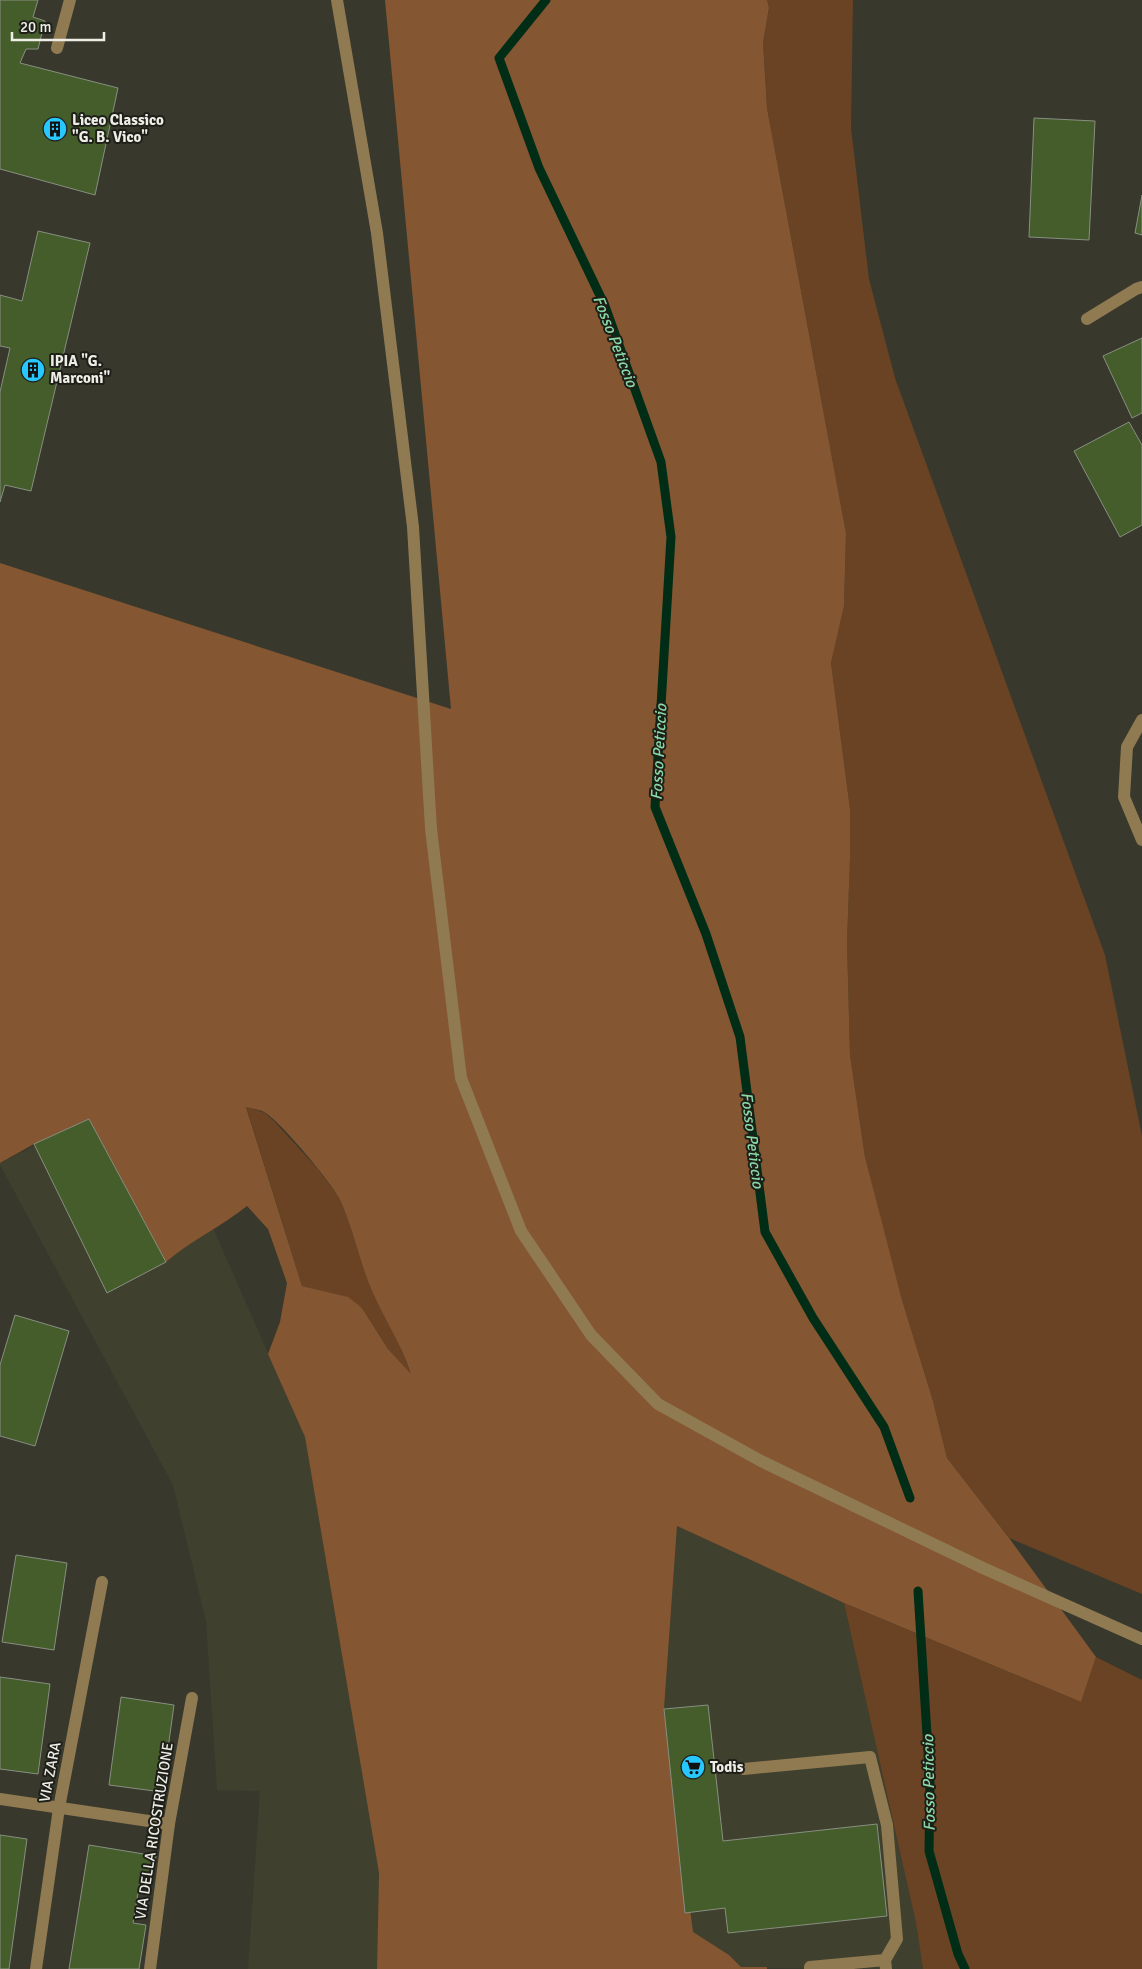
<svg xmlns="http://www.w3.org/2000/svg" width="1142" height="1969" viewBox="0 0 1142 1969" font-family="Signika,sans-serif">
<style>
.built{fill:#40402e}
.green{fill:#694324}
.forest{fill:#845631;fill-rule:evenodd}
.lines{fill:none;stroke-linecap:round;stroke-linejoin:round}
.stream{stroke:#012d16;stroke-width:9}
.building{fill:#445d2b;stroke:#888f82}
.minor{stroke:#907a51;stroke-width:12}
.labels{text-anchor:middle;stroke-width:4;stroke-linejoin:round;paint-order:stroke}
.poi-label{font-size:15px;font-weight:bold;fill:#eeeee7;stroke:#1f1f1a;text-anchor:start}
.street-label{font-size:15px;fill:#eeeee7;stroke:#1f1f1a}
.water-label{font-size:16px;font-style:italic;fill:#88daa5;stroke:#1f1f1a}
</style>
<rect width="100%" height="100%" fill="#38382d"/>
<g class="built">
<polygon points="146,1076 305,1437 379,1873 377,1969 248,1969 260,1791 217,1790 206,1621 173,1485 0,1165 0,1163 89,1119"/>
<polygon points="677,1526 844,1603 916,1923 923,1969 741,1968 729,1955 693,1933 685,1913 664,1709"/>
</g>
<g class="green">
<polygon points="767,0 853,0 851,128 869,279 895,378 1105,955 1142,1136 1142,1594 1009,1538 947,1458 933,1401 902,1300 885,1237 865,1157 850,1055 847,942 850,858 850,809 831,663 844,606 846,533 767,108 763,42 769,8"/>
<polygon points="246,1106 265,1113 275,1122 317,1168 338,1196 350,1223 369,1282 394,1332 412,1376 388,1349 362,1308 322,1291 302,1286"/>
<polygon points="844,1603 1081,1702 1096,1657 1142,1680 1142,1969 923,1969 916,1923"/>
</g>
<path class="forest" d="M385,0h382l2,8 -6,34 4,66 79,425 -2,73 -13,57 19,146v49l-3,84 3,113 15,102 37,143 31,101 14,57 62,80 87,119 -15,45 -237,-99 -167,-77 -13,183 29,223 36,23 12,12h26v2h-390l2,-96 -74,-436 -37,-83 12,-32 7,-39 -19,-54 -21,-23c-26,21 -56,34 -81,56l-77,-143 -55,25 -34,19v-600l451,146zM246,1107c5,1 13,3 18,5 16,9 66,69 75,86 13,27 19,56 29,83 12,32 33,61 43,93l-23,-25 -26,-41 -14,-11 -46,-11z"/>
<g class="lines">
<g class="stream">
<polyline points="546,0 499,58 539,168 605,306 661,462 671,537 655,807 706,934 740,1037 765,1232 813,1318 884,1427 910,1498"/>
<polyline points="918,1591 930,1783 929,1851 958,1954 965,1969"/>
</g>
</g>
<g class="building">
<polygon points="0,0 38,0 33,17 45,21 38,49 26,49 20,63 118,88 95,195 0,169"/>
<polygon points="1034,118 1095,121 1089,240 1029,237"/>
<polygon points="1142,195 1142,235 1135,233"/>
<polygon points="38,231 90,243 31,491 5,485 0,502 0,392 10,348 0,346 0,295 22,301"/>
<polygon points="1142,338 1142,413 1132,418 1103,356"/>
<polygon points="1129,422 1142,445 1142,525 1120,537 1074,451"/>
<polygon points="89,1119 166,1262 107,1293 34,1144"/>
<polygon points="15,1315 69,1331 35,1446 0,1436 0,1365"/>
<polygon points="16,1555 67,1563 54,1650 2,1642"/>
<polygon points="0,1677 50,1684 38,1774 0,1769"/>
<polygon points="121,1697 174,1705 162,1792 109,1785"/>
<polygon points="708,1705 723,1841 877,1824 887,1916 728,1933 725,1908 685,1913 664,1709"/>
<polygon points="0,1835 27,1839 9,1969 0,1969"/>
<polygon points="89,1845 156,1856 152,1877 141,1875 133,1923 146,1925 139,1969 69,1969"/>
</g>
<g class="lines">
<g class="minor">
<polyline points="337,0 377,233 413,527 431,829 461,1078 521,1231 591,1335 658,1404 761,1461 983,1568 1142,1639"/>
<polyline points="57,48 70,0"/>
<polyline points="1087,319 1136,289 1142,287"/>
<polyline points="1142,720 1127,747 1124,797 1142,840"/>
<polyline points="744,1769 870,1757 887,1825 897,1939 885,1960"/>
<polyline points="0,1799 169,1824"/>
<polyline points="36,1969 59,1808 102,1582"/>
<polyline points="150,1969 169,1824 192,1698"/>
<polyline points="810,1969 810,1967 885,1960 886,1969"/>
</g>
</g>
<defs>
<g id="building-disc" transform="scale(1.25)"><circle r="9.5" fill="#27c8ff" stroke="#1f1f1a"/><path d="M-4-6H4V6H1V3H-1V6H-4ZM-2.5-4.3h1.7v1.8h-1.7ZM.8-4.3h1.7v1.8H.8ZM-2.5-1h1.7V.8h-1.7ZM.8-1h1.7V.8H.8Z" fill="#111"/></g>
<g id="supermarket-disc" transform="scale(1.25)"><circle r="9.5" fill="#27c8ff" stroke="#1f1f1a"/><path d="M-6-5.5h2.5l.6 2H6L4.5 2H-2.5L-4.4-4H-6ZM-1.5 3.2a1.3 1.3 0 1 0 .1 0ZM3 3.2a1.3 1.3 0 1 0 .1 0Z" fill="#111"/></g>
</defs>
<g fill-rule="evenodd">
<use href="#building-disc" x="55" y="129"/>
<use href="#building-disc" x="33" y="370"/>
<use href="#supermarket-disc" x="693" y="1767"/>
</g>
<g class="labels">
<g class="poi-label">
<text x="72" y="125">Liceo Classico<tspan x="72" dy="17">"G. B. Vico"</tspan></text>
<text x="50" y="366">IPIA "G.<tspan x="50" dy="17">Marconi"</tspan></text>
<text x="710" y="1772">Todis</text>
</g>
<g class="street-label">
<text transform="translate(50 1772) rotate(-79)" y="5">VIA ZARA</text>
<text transform="translate(154 1831) rotate(-81)" y="5">VIA DELLA RICOSTRUZIONE</text>
</g>
<g class="water-label">
<text transform="translate(616 341) rotate(69)" y="6">Fosso Peticcio</text>
<text transform="translate(658 752) rotate(-87)" y="6">Fosso Peticcio</text>
<text transform="translate(753 1140) rotate(83)" y="6">Fosso Peticcio</text>
<text transform="translate(928 1783) rotate(-91)" y="6">Fosso Peticcio</text>
</g>
</g>
<path d="M12 32v8h92v-8" fill="none" stroke="#eeeee7" stroke-width="2.5"/>
<text x="20" y="32" font-size="15" fill="#eeeee7" stroke="#1f1f1a" stroke-width="4" paint-order="stroke">20 m</text>
</svg>
